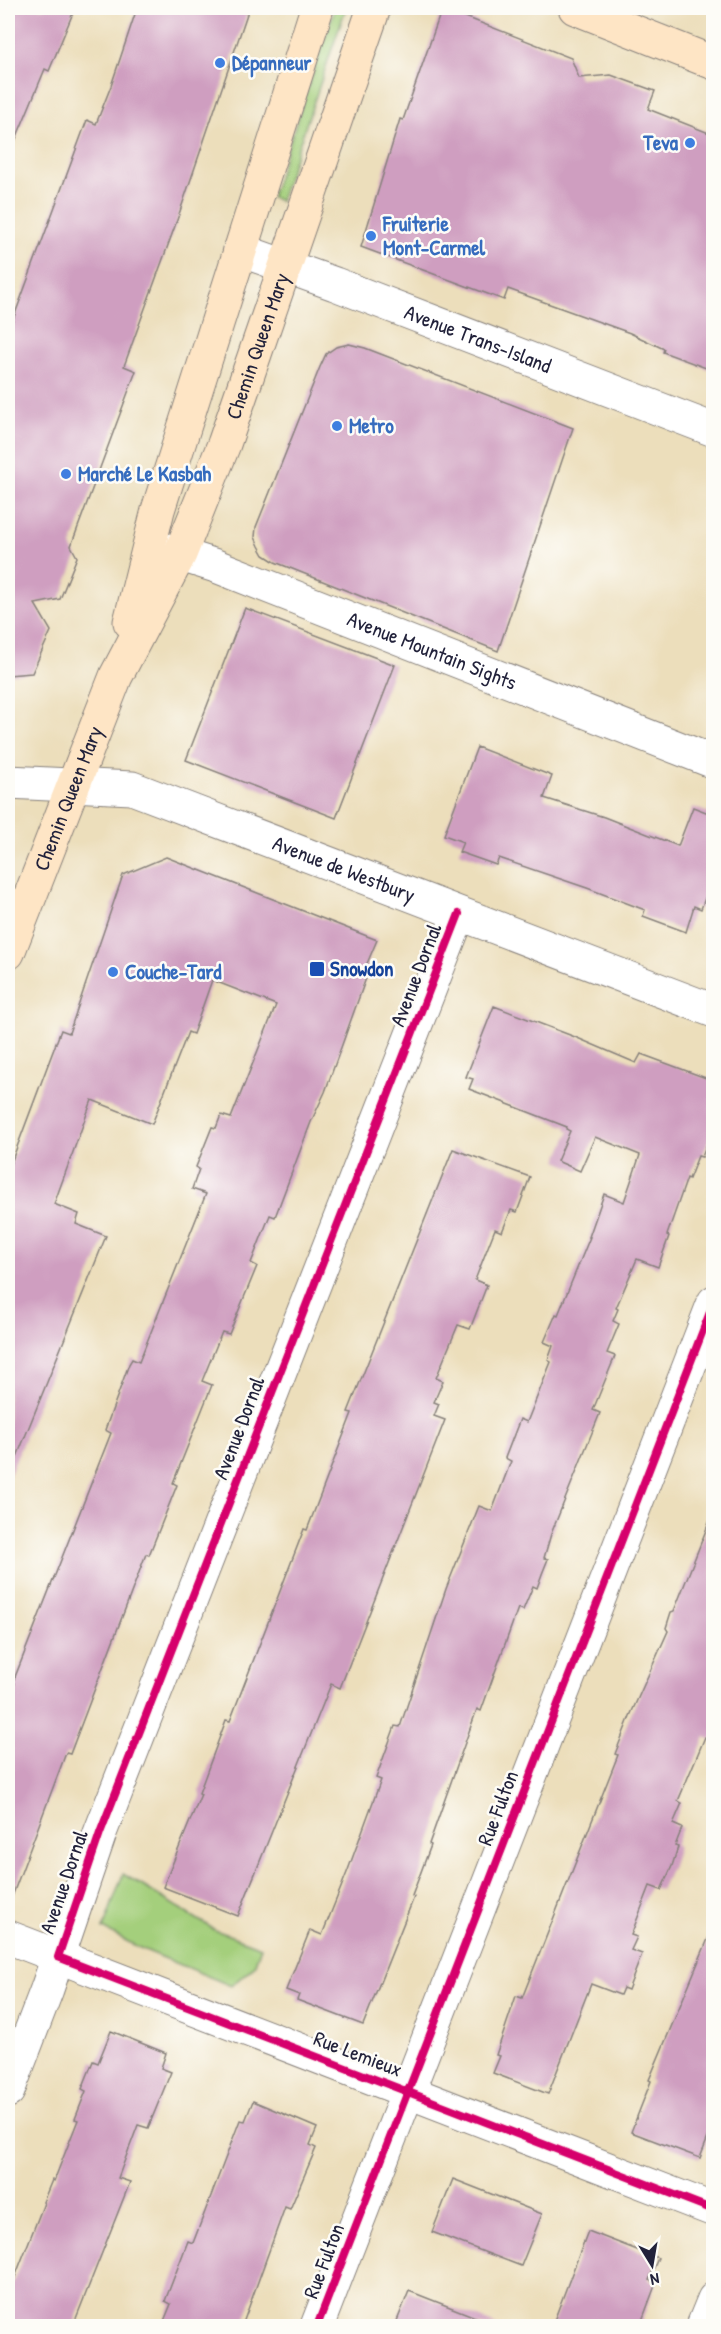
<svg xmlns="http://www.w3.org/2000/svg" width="721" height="2334" viewBox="0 0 721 2334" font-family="'Patrick Hand',sans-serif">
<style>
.green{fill:#a4cf7c;stroke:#63785c;stroke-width:1.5}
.building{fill:#cf9ec0}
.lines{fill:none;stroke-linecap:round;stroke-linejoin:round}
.street-casing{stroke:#87807b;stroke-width:35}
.secondary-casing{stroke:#87807b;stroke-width:35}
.street{stroke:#fff;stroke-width:33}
.secondary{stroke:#fee5c5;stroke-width:33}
.cycleway-casing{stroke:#fdfcf7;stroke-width:11}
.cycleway{stroke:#d6006c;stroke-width:8}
.shop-dot{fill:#3f7fe0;stroke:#fdfcf7;stroke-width:2}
.transit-dot{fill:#1a4fb4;stroke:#fdfcf7;stroke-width:2}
.labels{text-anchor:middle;stroke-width:5;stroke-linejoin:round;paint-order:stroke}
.shop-label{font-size:21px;font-weight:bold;fill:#366cbe;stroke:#fdfcf7;text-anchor:start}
.street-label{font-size:21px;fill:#22223b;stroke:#fdfcf7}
.transit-label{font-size:21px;font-weight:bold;fill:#164399;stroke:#fdfcf7;text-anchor:start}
</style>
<rect width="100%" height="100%" fill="#fdfcf7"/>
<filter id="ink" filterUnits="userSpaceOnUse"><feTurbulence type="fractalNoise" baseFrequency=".0167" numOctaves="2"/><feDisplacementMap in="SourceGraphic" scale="12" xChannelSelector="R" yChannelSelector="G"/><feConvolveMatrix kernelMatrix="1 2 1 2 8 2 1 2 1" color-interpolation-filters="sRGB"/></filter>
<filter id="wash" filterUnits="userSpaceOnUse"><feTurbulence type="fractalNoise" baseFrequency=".008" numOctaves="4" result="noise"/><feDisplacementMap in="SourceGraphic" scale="24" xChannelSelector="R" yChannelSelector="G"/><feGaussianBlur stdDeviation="1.35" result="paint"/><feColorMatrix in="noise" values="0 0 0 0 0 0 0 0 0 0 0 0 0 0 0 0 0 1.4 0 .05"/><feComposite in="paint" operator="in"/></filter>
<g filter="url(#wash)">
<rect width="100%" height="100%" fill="#ecdebb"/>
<g class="green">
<polygon points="335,8 346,8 280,201 271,197"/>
<polygon points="123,1874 215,1930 261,1947 254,1966 231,1986 140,1948 103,1929"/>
</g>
<g id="blocks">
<g class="building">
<polygon points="8,8 75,8 49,71 45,69 8,158"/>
<polygon points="137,8 249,8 175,226 124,366 136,371 71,546 77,557 60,599 35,604 51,631 32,673 8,675 8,333 87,120 96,124 111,86"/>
<polygon points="450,11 571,58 579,78 611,75 655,91 648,109 714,135 714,371 663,352 664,349 630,333 508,289 504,300 361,247 400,119 403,120 439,17"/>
<polygon points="349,344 365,348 573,428 498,651 275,562 264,555 259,546 255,537 256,527 320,367 326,354 336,347"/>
<polygon points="245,608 395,665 336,818 186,760"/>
<polygon points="477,747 552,776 544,798 604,817 678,846 693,807 714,815 714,874 701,909 694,906 686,932 643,916 645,910 587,888 499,858 496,865 459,852 463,842 444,835"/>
<polygon points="166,857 377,940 366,966 370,967 325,1092 311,1122 275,1217 270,1215 251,1263 257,1266 229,1334 222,1332 202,1381 212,1385 173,1483 177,1485 149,1555 146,1554 70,1754 66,1753 10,1902 8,1901 8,1702 15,1683 13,1682 111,1433 105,1430 129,1364 132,1359 139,1362 206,1194 192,1189 199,1169 196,1167 212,1127 216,1128 221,1115 231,1118 276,1005 212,980 193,1034 188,1032 152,1124 92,1100 54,1204 79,1214 76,1224 106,1236 8,1479 8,1171 61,1030 69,1033 123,875"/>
<polygon points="494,1006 575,1037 636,1063 641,1054 714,1081 714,1126 702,1157 698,1156 689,1179 687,1178 667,1235 669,1236 658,1267 637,1259 616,1308 618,1309 613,1321 619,1324 607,1353 615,1356 593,1410 600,1413 551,1534 544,1558 548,1559 542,1574 537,1588 533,1586 523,1610 518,1608 481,1711 477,1709 429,1844 431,1845 412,1896 414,1897 363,2025 297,2000 299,1995 286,1990 310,1930 322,1935 348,1870 381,1780 376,1778 395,1726 400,1727 446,1589 479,1506 492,1511 511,1461 505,1458 520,1419 527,1422 551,1362 548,1360 553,1346 544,1342 556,1314 558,1315 590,1237 589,1237 604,1194 624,1202 640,1155 595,1137 580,1171 557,1161 570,1131 566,1129 567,1127 469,1089 473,1079 466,1077"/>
<polygon points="453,1149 530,1177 517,1212 511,1210 502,1232 495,1229 475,1280 487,1285 470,1329 458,1325 436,1378 443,1381 434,1402 439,1404 434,1416 445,1420 340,1688 331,1684 238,1916 163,1887 201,1794 199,1793 226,1720 230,1721 304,1529 307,1530 352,1413 348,1412"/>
<polygon points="712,1515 714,1741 705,1737 678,1801 682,1803 673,1824 682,1828 675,1846 678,1847 672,1866 661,1890 650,1886 631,1935 637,1937 631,1950 642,1954 628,1990 623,1988 620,1995 591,1984 548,2094 493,2073 500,2056 496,2055 516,1996 522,1998 618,1755 615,1754 630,1716 668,1631 666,1628 671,1612 674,1611"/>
<polygon points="713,1927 714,2122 700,2158 631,2132 651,2081 649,2080"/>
<polygon points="111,2031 166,2053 161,2068 171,2072 148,2128 138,2125 118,2178 130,2182 73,2326 8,2326 8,2295 44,2203 43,2202 52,2180 54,2181 78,2120 75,2119 86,2091 82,2089 88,2074 93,2061 98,2063"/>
<polygon points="253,2101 317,2128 310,2145 316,2148 290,2209 285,2207 242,2326 162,2326 171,2304 165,2301 188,2241 193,2243 240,2120 245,2121"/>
<polygon points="453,2179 542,2214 521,2266 432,2232"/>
<polygon points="588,2231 658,2258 649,2280 656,2283 640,2326 552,2326"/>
<polygon points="409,2291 496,2325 496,2326 395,2326"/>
</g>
</g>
</g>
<g filter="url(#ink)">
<use href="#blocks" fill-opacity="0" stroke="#87807b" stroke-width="1.5"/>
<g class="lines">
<g class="street-casing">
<g id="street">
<path id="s1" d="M240,250l95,34 379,146"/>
<path id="s2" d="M153,546l63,20 498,196"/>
<path id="s3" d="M8,782l124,6 582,223"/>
<polyline points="8,1937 714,2210"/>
<polyline points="8,2091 47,1989 100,1833 459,914"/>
<polyline points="317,2326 714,1302"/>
<polyline points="703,2326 714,2299"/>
</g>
</g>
<g class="secondary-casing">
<g id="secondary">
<polyline points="575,8 714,63"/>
<polyline points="130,622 158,510 317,8"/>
<path id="s4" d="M8,953l108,-277 64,-122 44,-110 150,-436"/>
</g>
</g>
<use href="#street" class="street"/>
<use href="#secondary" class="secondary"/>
<g class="cycleway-casing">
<g id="cycleway">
<polyline points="459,914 100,1833 58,1957 714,2210"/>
<polyline points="317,2326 714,1302"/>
</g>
</g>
<use href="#cycleway" class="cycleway"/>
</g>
</g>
<g class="shop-dot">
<circle cx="220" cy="63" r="6"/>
<circle cx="690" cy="143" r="6"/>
<circle cx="371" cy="236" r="6"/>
<circle cx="337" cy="426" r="6"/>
<circle cx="66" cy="474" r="6"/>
<circle cx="113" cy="972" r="6"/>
</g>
<rect class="transit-dot" x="309" y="961" width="16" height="16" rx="3"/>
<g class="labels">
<g class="shop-label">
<text x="232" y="70">Dépanneur</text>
<text x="678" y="150" text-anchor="end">Teva</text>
<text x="383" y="231">Fruiterie<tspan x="383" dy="24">Mont-Carmel</tspan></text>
<text x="349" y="433">Metro</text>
<text x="78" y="481">Marché Le Kasbah</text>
<text x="125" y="979">Couche-Tard</text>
</g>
<g class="street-label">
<text dy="7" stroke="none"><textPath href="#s1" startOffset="254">Avenue Trans-Island</textPath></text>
<text dy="7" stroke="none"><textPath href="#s4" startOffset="657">Chemin Queen Mary</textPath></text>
<text dy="7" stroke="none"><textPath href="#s2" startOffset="298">Avenue Mountain Sights</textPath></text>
<text dy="7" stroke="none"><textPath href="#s4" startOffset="166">Chemin Queen Mary</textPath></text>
<text dy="7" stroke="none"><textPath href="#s3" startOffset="351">Avenue de Westbury</textPath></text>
<text transform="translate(416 975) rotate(-69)" y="7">Avenue Dornal</text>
<text transform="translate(239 1428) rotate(-69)" y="7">Avenue Dornal</text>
<text transform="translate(498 1808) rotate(-69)" y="7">Rue Fulton</text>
<text transform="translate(64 1882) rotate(-71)" y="7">Avenue Dornal</text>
<text transform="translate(358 2054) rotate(21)" y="7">Rue Lemieux</text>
<text transform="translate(324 2261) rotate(-69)" y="7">Rue Fulton</text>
</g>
<g class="transit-label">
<text x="330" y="976">Snowdon</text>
</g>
</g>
<rect width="721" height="2334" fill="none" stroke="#fdfcf7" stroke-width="30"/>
<g transform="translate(652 2265) rotate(169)" stroke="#fdfcf7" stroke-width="4.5" paint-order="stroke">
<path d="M0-4.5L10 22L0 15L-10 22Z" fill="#22223b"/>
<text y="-9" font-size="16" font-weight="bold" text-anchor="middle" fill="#22223b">N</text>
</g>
</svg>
